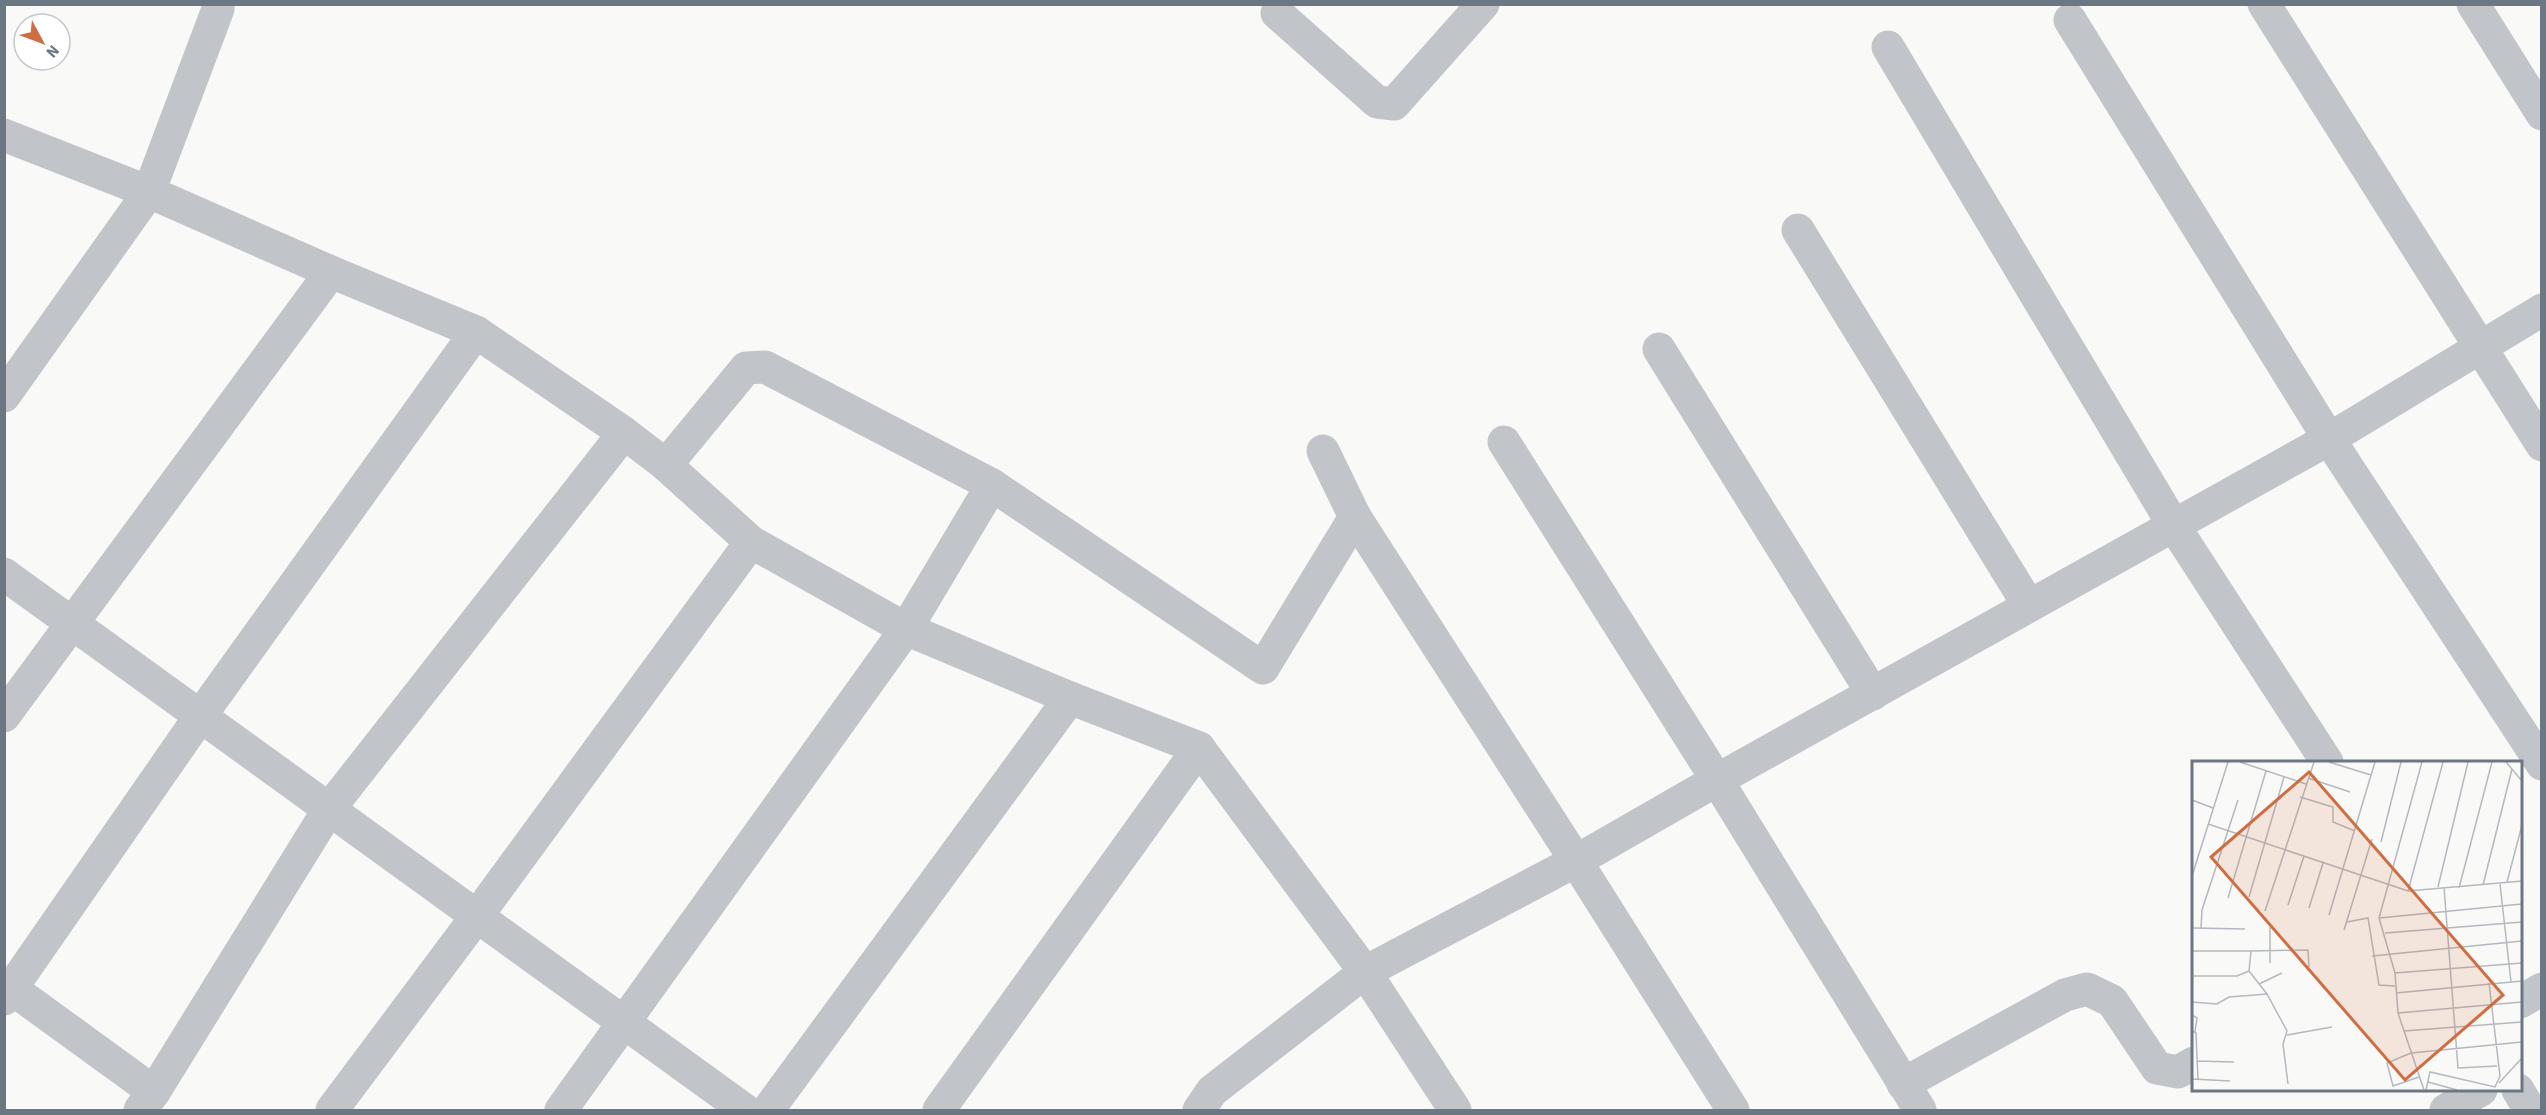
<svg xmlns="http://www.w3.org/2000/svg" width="2546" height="1115" viewBox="0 0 2546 1115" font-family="'Source Sans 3',sans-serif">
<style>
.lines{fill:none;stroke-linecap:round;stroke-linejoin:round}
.minor{stroke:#c1c4c8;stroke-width:33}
.inset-road{fill:none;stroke:#b4b9bf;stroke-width:1.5}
.view{fill:#cf6e42;fill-opacity:0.15;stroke:#cf6e42;stroke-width:3}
.inset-edge{fill:none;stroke:#6c7784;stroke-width:3}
</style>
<rect width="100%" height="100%" fill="#f9f9f7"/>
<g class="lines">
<g class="minor">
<polyline points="2264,4 2542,445"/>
<polyline points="2473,4 2542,114"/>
<polyline points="1277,13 1377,102 1394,104 1483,4"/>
<polyline points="2070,20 2329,439 2542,764"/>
<polyline points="1888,47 2174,526 2327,762"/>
<polyline points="4,135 149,192 331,272 476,332 624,433 666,465 751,542 906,629 1070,698 1199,748 1365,972 1455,1110"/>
<polyline points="1798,230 2029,606"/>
<polyline points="1659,349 1873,694"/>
<polyline points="4,396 149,192 218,9 218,4"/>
<polyline points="1504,442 1717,780 1920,1110"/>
<polyline points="1323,451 1355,517 1576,861 1733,1110"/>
<polyline points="666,465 746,368 765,367 992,485 1263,668 1355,517"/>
<polyline points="4,574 745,1110"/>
<polyline points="4,716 331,272"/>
<polyline points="4,983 154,1092"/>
<polyline points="4,999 201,715 476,332"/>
<polyline points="2520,1002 2542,989"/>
<polyline points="1903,1084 2065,995 2087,989 2112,1001 2157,1068 2178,1072 2194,1063"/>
<polyline points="2518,1090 2530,1110"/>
<polyline points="140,1110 154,1092 329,809 624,433"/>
<polyline points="332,1110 477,916 751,542"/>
<polyline points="561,1110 906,629 992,485"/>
<polyline points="768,1110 1070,698"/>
<polyline points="939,1110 1199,748"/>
<polyline points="1199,1110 1212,1091 1365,972 1576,861 1717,780 2329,439 2542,310"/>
<polyline points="2446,1110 2481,1090"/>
</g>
</g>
<g transform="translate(2192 761)">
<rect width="330" height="330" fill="#f9f9f7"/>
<path class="inset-road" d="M48,1l66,22M137,1l42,13M230,1l-43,156 16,55 3,40 26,77M314,1l16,19M116,17l42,14M108,36l33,10v15l22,9M0,39l21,8M16,63l200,67 114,-10M189,81l20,-80M0,115l36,-114M315,121l15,-57M308,123l11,98M291,124l29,-116M246,126l30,-125M252,126l14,181 39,-2M267,127l33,-126M216,130l35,-129M57,136l35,-120M36,137l38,-127M96,144l16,-49M117,147l14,-45M73,150l49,-149M137,154l46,-153M187,157l143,-14M155,161l21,-4 11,67 16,1M78,166v36M0,167l53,1M9,168l1,-19 36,-110M152,169l28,-91M193,172l137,-11M0,190h59l-2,20 18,23M59,190l57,-1 1,17M180,195l150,-15M203,212l127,-10M0,215h45l12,-5M67,223l23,-11M204,232l126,-12M0,241l25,2 12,-7 38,-3 20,37 -4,13 5,40M206,252l124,-11M0,254l5,3 -2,14M0,270l4,2 2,47M212,270l118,-9M95,274l45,-8M5,300l37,1M227,316l-26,9 -6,-23 24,-10 111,-11M0,318l38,2M236,321l29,8M307,322l23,-25M234,329l4,-18 65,15 5,-11 -11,-93"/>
<path class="view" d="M117,11l194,223 -98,85 -194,-223z"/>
<rect width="330" height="330" class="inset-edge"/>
</g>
<rect width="2546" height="1115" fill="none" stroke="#6c7784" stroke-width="12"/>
<g transform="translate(42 42) rotate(131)"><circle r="28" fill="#ffffff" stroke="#c4c9ce" stroke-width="1.5"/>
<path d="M0-4.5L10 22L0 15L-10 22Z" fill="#cf6e42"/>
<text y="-9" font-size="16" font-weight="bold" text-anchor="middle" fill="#6c7784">N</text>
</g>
</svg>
